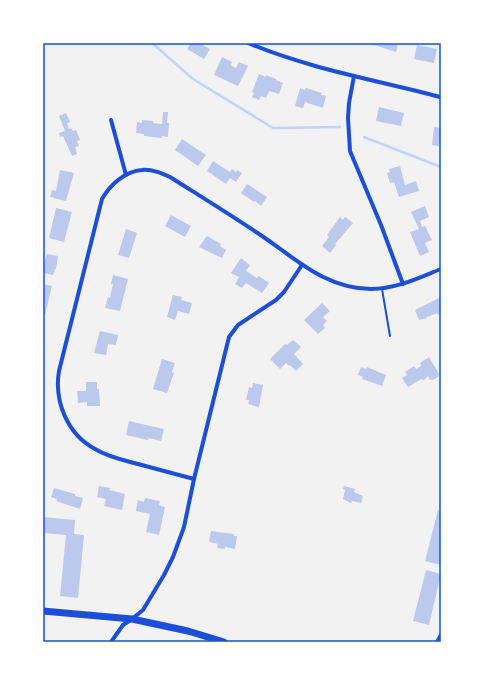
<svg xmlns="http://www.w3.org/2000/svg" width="484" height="685" viewBox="0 0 484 685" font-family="'Asap Condensed',sans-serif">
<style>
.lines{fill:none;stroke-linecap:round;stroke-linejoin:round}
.stream{stroke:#bfd3fe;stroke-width:2.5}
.building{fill:#bdc9ec}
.service{stroke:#1d4ed8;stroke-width:2}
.minor{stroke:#1d4ed8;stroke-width:4}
.trunk{stroke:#1d4ed8;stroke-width:7}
.neatline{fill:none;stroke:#1d4ed8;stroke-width:1.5}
</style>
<rect width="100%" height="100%" fill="#f2f2f2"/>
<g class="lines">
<g class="stream">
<polyline points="152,43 193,79 273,128 340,127"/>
<polyline points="364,137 441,167"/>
</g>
</g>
<g class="building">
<polygon points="191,43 199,43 210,49 204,59 187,49"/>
<polygon points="368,43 398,43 396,52"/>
<polygon points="417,45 437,49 434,63 414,59"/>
<polygon points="222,57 232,62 231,65 236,68 239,62 248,66 238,86 214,75"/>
<polygon points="259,74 266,77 266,75 276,79 276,80 283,83 279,94 269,91 266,98 261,96 259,100 252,97 254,93 252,92"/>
<polygon points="300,88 305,90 306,88 322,93 321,95 326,96 323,108 305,102 303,108 295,106"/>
<polygon points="379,107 404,113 401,126 376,121"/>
<polygon points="163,112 168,112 167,123 169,123 168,137 162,136 162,138 144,136 144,134 136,133 137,122 142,123 142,120 153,121 153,123 162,124"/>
<polygon points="66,113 70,122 67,123 69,129 71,128 73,131 76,130 80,140 77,141 79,146 75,147 77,154 72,156 63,136 60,137 59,133 65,131 59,116"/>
<polygon points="434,127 441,128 441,144 440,144 439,146 432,145"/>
<polygon points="182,139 206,155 198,166 175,150"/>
<polygon points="213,161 230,172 232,169 236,172 237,170 242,173 236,182 230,178 226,184 207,171"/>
<polygon points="400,166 405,185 416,181 419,191 399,197 394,182 390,183 387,173 390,172 389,169"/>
<polygon points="60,170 74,173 66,201 50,197 52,190 56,191"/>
<polygon points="247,184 267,197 261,206 255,201 254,202 241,193"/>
<polygon points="425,206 429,217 420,221 422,227 425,226 432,240 425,243 429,252 420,256 410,232 419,229 411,212"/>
<polygon points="56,208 72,212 64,242 49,238"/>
<polygon points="171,215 191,226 185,237 165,226"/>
<polygon points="340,217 343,220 345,217 353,223 335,244 336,245 330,253 322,246 329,237 327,235"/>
<polygon points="126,229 137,233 129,258 118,255"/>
<polygon points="207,236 221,244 220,246 226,250 222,258 199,247"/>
<polygon points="47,254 58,256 56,269 55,269 53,275 43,273 43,265"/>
<polygon points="241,258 250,265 246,271 257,278 259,276 269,283 262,293 246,283 242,288 235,284 239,277 231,273"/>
<polygon points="113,275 128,279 120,311 105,308 108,297 110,298 113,284 111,284"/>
<polygon points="43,284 52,286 45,315 43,314"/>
<polygon points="173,295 182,297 181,300 192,303 189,314 178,311 175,320 167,317"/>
<polygon points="441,297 441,313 438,315 437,313 428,317 427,316 427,318 419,320 415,310"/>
<polygon points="322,303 330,311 323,317 327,321 323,325 325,328 318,334 304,320"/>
<polygon points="100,331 118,335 116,345 108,344 106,355 94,353"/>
<polygon points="293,340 301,347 294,354 303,364 296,371 290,365 289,366 286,363 280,369 270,359 285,344 287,345"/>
<polygon points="429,357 439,374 438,377 433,380 430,380 428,376 424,380 421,379 408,387 402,378 407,375 405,372 414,366 416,369 421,366 420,363"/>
<polygon points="162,359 175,363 172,372 174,373 167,393 153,389"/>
<polygon points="361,367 366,369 367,367 386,375 382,386 362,379 363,377 358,375"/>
<polygon points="86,382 97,382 97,389 99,389 100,406 87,406 87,402 78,403 77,391 86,391"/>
<polygon points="253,383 263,385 259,407 248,404 249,400 246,400 249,387 252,388"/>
<polygon points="129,421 164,429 161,441 148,438 148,440 126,435"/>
<polygon points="99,486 110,488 109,490 125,494 122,510 104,506 106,499 97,497"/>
<polygon points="344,486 355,489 354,492 363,496 361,503 352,501 351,503 343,499 345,490 343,489"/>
<polygon points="54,488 75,494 75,496 83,498 80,509 56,501 57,499 51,497"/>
<polygon points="145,498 160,501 159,505 165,507 159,535 146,532 150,514 136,511 138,500 144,502"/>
<polygon points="438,510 441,511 441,565 425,561"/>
<polygon points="43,517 75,520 74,534 84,535 78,598 60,596 66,535 43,533"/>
<polygon points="211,531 234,534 234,536 237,536 235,549 225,547 225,549 217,548 218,544 209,542"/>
<polygon points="426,570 441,574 429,625 413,621"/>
</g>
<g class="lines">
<polyline class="service" points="382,289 390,336"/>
<g class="minor">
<path d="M248,43c62,26 128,37 192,54"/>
<polyline points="354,76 349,103 348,118 350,151 381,225 403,284"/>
<polyline points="111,120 126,175"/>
<path d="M194,479c-19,-5 -38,-10 -56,-15 -15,-4 -30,-7 -43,-15 -28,-15 -41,-48 -36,-78l43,-172c8,-14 23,-28 40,-29 10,-1 19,3 28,7 30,19 61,38 92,59 34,23 64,53 109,53 25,0 47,-11 70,-20"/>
<polyline points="111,642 123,625 132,619 143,610 164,575 173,557 184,527 194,479 229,337 238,325 276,300 284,292 302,265"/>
<polyline points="437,642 441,635"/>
</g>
<polyline class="trunk" points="43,611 132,619 188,631 224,642"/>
</g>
<rect width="484" height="685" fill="none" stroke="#ffffff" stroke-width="88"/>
<rect x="44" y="44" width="396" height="597" class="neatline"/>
</svg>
